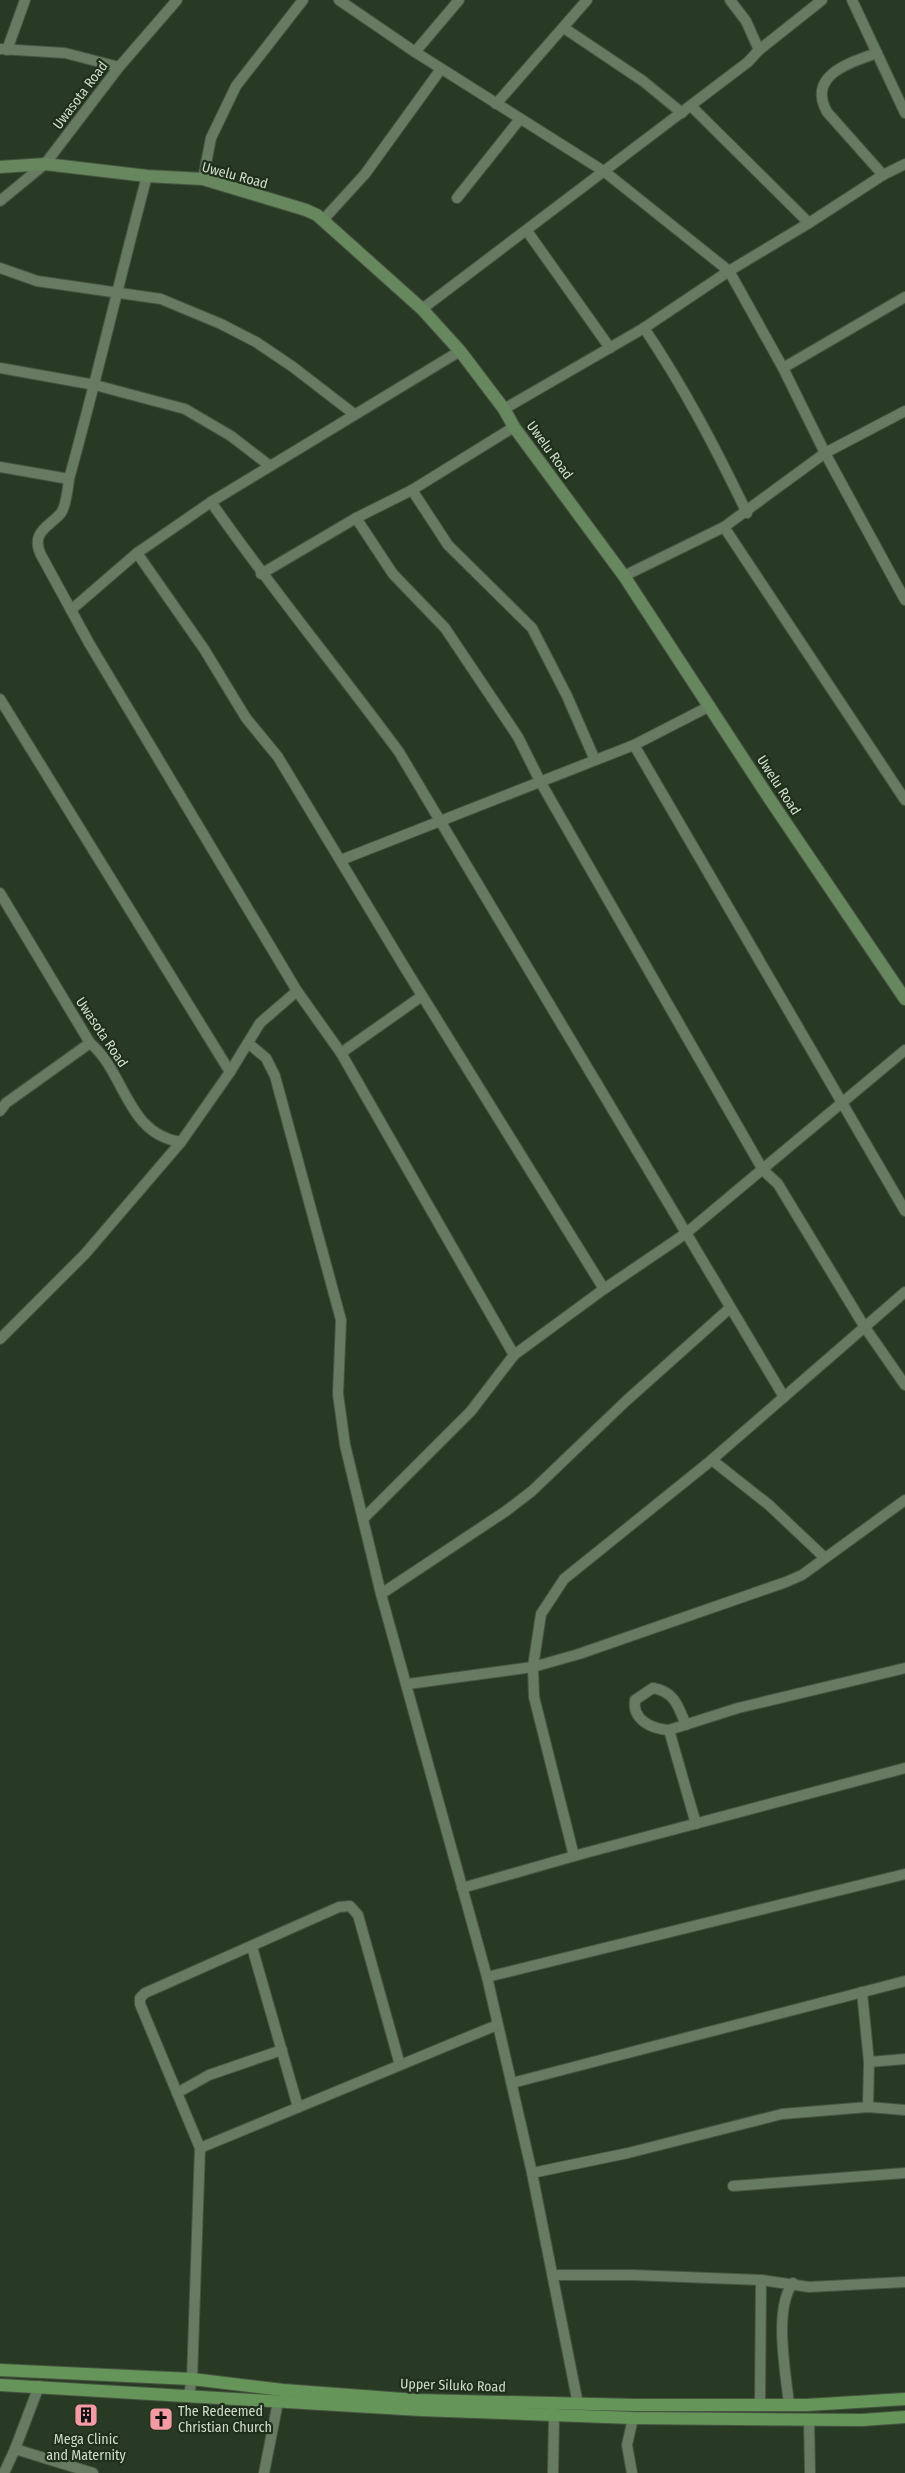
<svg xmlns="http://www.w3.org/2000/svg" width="905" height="2473" viewBox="0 0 905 2473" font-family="'Fira Sans Condensed',sans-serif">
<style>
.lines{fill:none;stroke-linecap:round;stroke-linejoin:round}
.street-casing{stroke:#465542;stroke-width:12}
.secondary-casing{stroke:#465542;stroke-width:14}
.primary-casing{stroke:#465542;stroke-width:14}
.street{stroke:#677b62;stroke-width:10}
.secondary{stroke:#67885e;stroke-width:12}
.primary{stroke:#66955a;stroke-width:12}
.labels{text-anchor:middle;stroke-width:4.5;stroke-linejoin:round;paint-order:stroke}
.street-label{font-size:14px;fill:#d0dbcd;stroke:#1f301a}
.poi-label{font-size:14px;fill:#d0dbcd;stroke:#1f301a;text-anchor:start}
</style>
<rect width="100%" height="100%" fill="#293a24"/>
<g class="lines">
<g class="street-casing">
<g id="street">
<polyline points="339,0 415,52 605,172 729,271 783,368 825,453 905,600"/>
<polyline points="730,0 746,21 759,50"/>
<polyline points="852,0 905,113"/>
<polyline points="564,28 643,81 682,113"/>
<polyline points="0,49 65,53 119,67"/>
<polyline points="7,50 25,0"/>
<polyline points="415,52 459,0"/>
<path d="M877,53c-28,10 -70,22 -50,59l56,63"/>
<polyline points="496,104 587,0"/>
<polyline points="691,106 809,223"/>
<polyline points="203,179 211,138 236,86 303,0"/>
<polyline points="457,198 520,119"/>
<polyline points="0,201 45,164 119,67 177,0"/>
<polyline points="323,220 365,174 441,69"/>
<polyline points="527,231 610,348"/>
<polyline points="0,268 37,281 161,299 221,324 256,342 293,367 354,414"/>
<polyline points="422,309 748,62 759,50 822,0"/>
<path d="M644,328c40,59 72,121 103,185"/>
<polyline points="0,368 95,385 185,409 231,436 270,466"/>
<polyline points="783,368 905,297"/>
<polyline points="504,409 644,328 729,271 809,223 883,175 905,164"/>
<path d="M0,467l69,12c28,-101 51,-202 78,-303"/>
<path d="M69,479c-1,9 -3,27 -8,34 -12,14 -31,19 -20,42l48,88 208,348 44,62 173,302"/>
<polyline points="412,490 448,545 532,628 567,696 595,760"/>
<path d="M211,502c60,86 126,166 188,250l385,645"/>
<polyline points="356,518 393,574 445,628 518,737 541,783 763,1170 778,1184 864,1326 905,1385"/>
<polyline points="724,527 905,800"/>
<polyline points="137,553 204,649 246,718 278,757 405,968 604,1289"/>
<polyline points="261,574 356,518 412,490 514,427"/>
<polyline points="624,576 724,527 825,453 905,411"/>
<polyline points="71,610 137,553 211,502 460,351"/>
<polyline points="0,699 230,1072"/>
<polyline points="634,745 905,1211"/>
<polyline points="341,860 634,745 710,706"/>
<path d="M0,893l90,150c36,30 36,91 91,99"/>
<polyline points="248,1043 266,1058 275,1076 341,1320 338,1394 345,1445 381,1594 487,1977 532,2173 578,2404"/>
<polyline points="341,1053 422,996"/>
<polyline points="0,1111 6,1103 90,1043"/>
<polyline points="0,1339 85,1254 181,1142 230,1072 260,1023 297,991"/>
<polyline points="712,1460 769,1505 824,1557"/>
<polyline points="363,1519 471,1411 514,1355 604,1289 685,1234 905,1050"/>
<polyline points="381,1594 506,1511 532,1491 626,1401 730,1308"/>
<polyline points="408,1684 533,1667 579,1654 786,1582 802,1575 905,1500"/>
<path d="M669,1730c-17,-1 -37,-10 -34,-30l18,-12c22,4 25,18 33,37"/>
<polyline points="696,1824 669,1730 738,1708 905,1668"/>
<polyline points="574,1856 534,1697 533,1667 541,1614 564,1579 708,1463 905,1292"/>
<polyline points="462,1888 585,1853 905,1768"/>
<polyline points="252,1947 298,2107"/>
<polyline points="487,1977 905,1874"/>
<polyline points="862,1992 869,2062 868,2107"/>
<polyline points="869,2062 905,2059"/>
<polyline points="512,2083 905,1981"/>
<polyline points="177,2093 209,2075 282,2050"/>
<polyline points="200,2148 497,2025"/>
<polyline points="532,2173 628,2153 782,2114 868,2107 905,2110"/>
<polyline points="733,2186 905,2173"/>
<polyline points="554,2275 632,2275 761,2280 809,2287 905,2282"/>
<polyline points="189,2394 192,2379 200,2148 140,2004 140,1998 145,1993 339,1907 350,1906 358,1915 400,2065"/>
<polyline points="760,2404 761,2280"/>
<path d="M789,2405c-3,-32 -16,-96 4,-122"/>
<polyline points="809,2419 810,2473"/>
<polyline points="15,2449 93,2473"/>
<polyline points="4,2473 15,2449 39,2386"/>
<polyline points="264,2473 278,2402"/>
<polyline points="553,2473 554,2416"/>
<polyline points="632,2473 627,2445 633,2418"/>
</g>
</g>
<g class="secondary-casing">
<polyline id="secondary" points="0,167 45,164 147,176 203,179 306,210 317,215 422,309 460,351 504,409 514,427 624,576 769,798 905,999"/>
</g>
<g class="primary-casing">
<g id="primary">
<polyline points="0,2370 192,2379 283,2390 416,2400 635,2405 807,2405 905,2399"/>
<polyline points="0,2385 421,2410 633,2418 862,2420 905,2417"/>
</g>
</g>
<use href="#street" class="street"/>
<use href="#secondary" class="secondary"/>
<use href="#primary" class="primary"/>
</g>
<defs>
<g id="building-square" transform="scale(1.25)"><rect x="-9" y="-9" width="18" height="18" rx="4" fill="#f49aa4" stroke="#1f301a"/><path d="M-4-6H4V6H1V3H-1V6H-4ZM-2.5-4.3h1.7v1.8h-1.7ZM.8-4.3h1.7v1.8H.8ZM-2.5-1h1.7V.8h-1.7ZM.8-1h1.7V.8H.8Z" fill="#111"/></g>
<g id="church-square" transform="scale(1.25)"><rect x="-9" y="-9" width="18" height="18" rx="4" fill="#f49aa4" stroke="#1f301a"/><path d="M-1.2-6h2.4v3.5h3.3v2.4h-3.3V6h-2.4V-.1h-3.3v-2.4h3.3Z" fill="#111"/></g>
</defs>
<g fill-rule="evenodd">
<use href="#building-square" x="86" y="2415"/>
<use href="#church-square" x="161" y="2419"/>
</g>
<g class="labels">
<g class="street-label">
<text transform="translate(80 95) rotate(-53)" y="5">Uwasota Road</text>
<text transform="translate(235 175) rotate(15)" y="5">Uwelu Road</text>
<text transform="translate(550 450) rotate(54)" y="5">Uwelu Road</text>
<text transform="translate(779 785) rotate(57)" y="5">Uwelu Road</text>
<text transform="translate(102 1032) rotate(56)" y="5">Uwasota Road</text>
<text transform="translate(453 2385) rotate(2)" y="5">Upper Siluko Road</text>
</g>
<g class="poi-label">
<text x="178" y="2416">The Redeemed<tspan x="178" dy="16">Christian Church</tspan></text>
<text x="86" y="2444" text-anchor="middle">Mega Clinic<tspan x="86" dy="16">and Maternity</tspan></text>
</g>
</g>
</svg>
